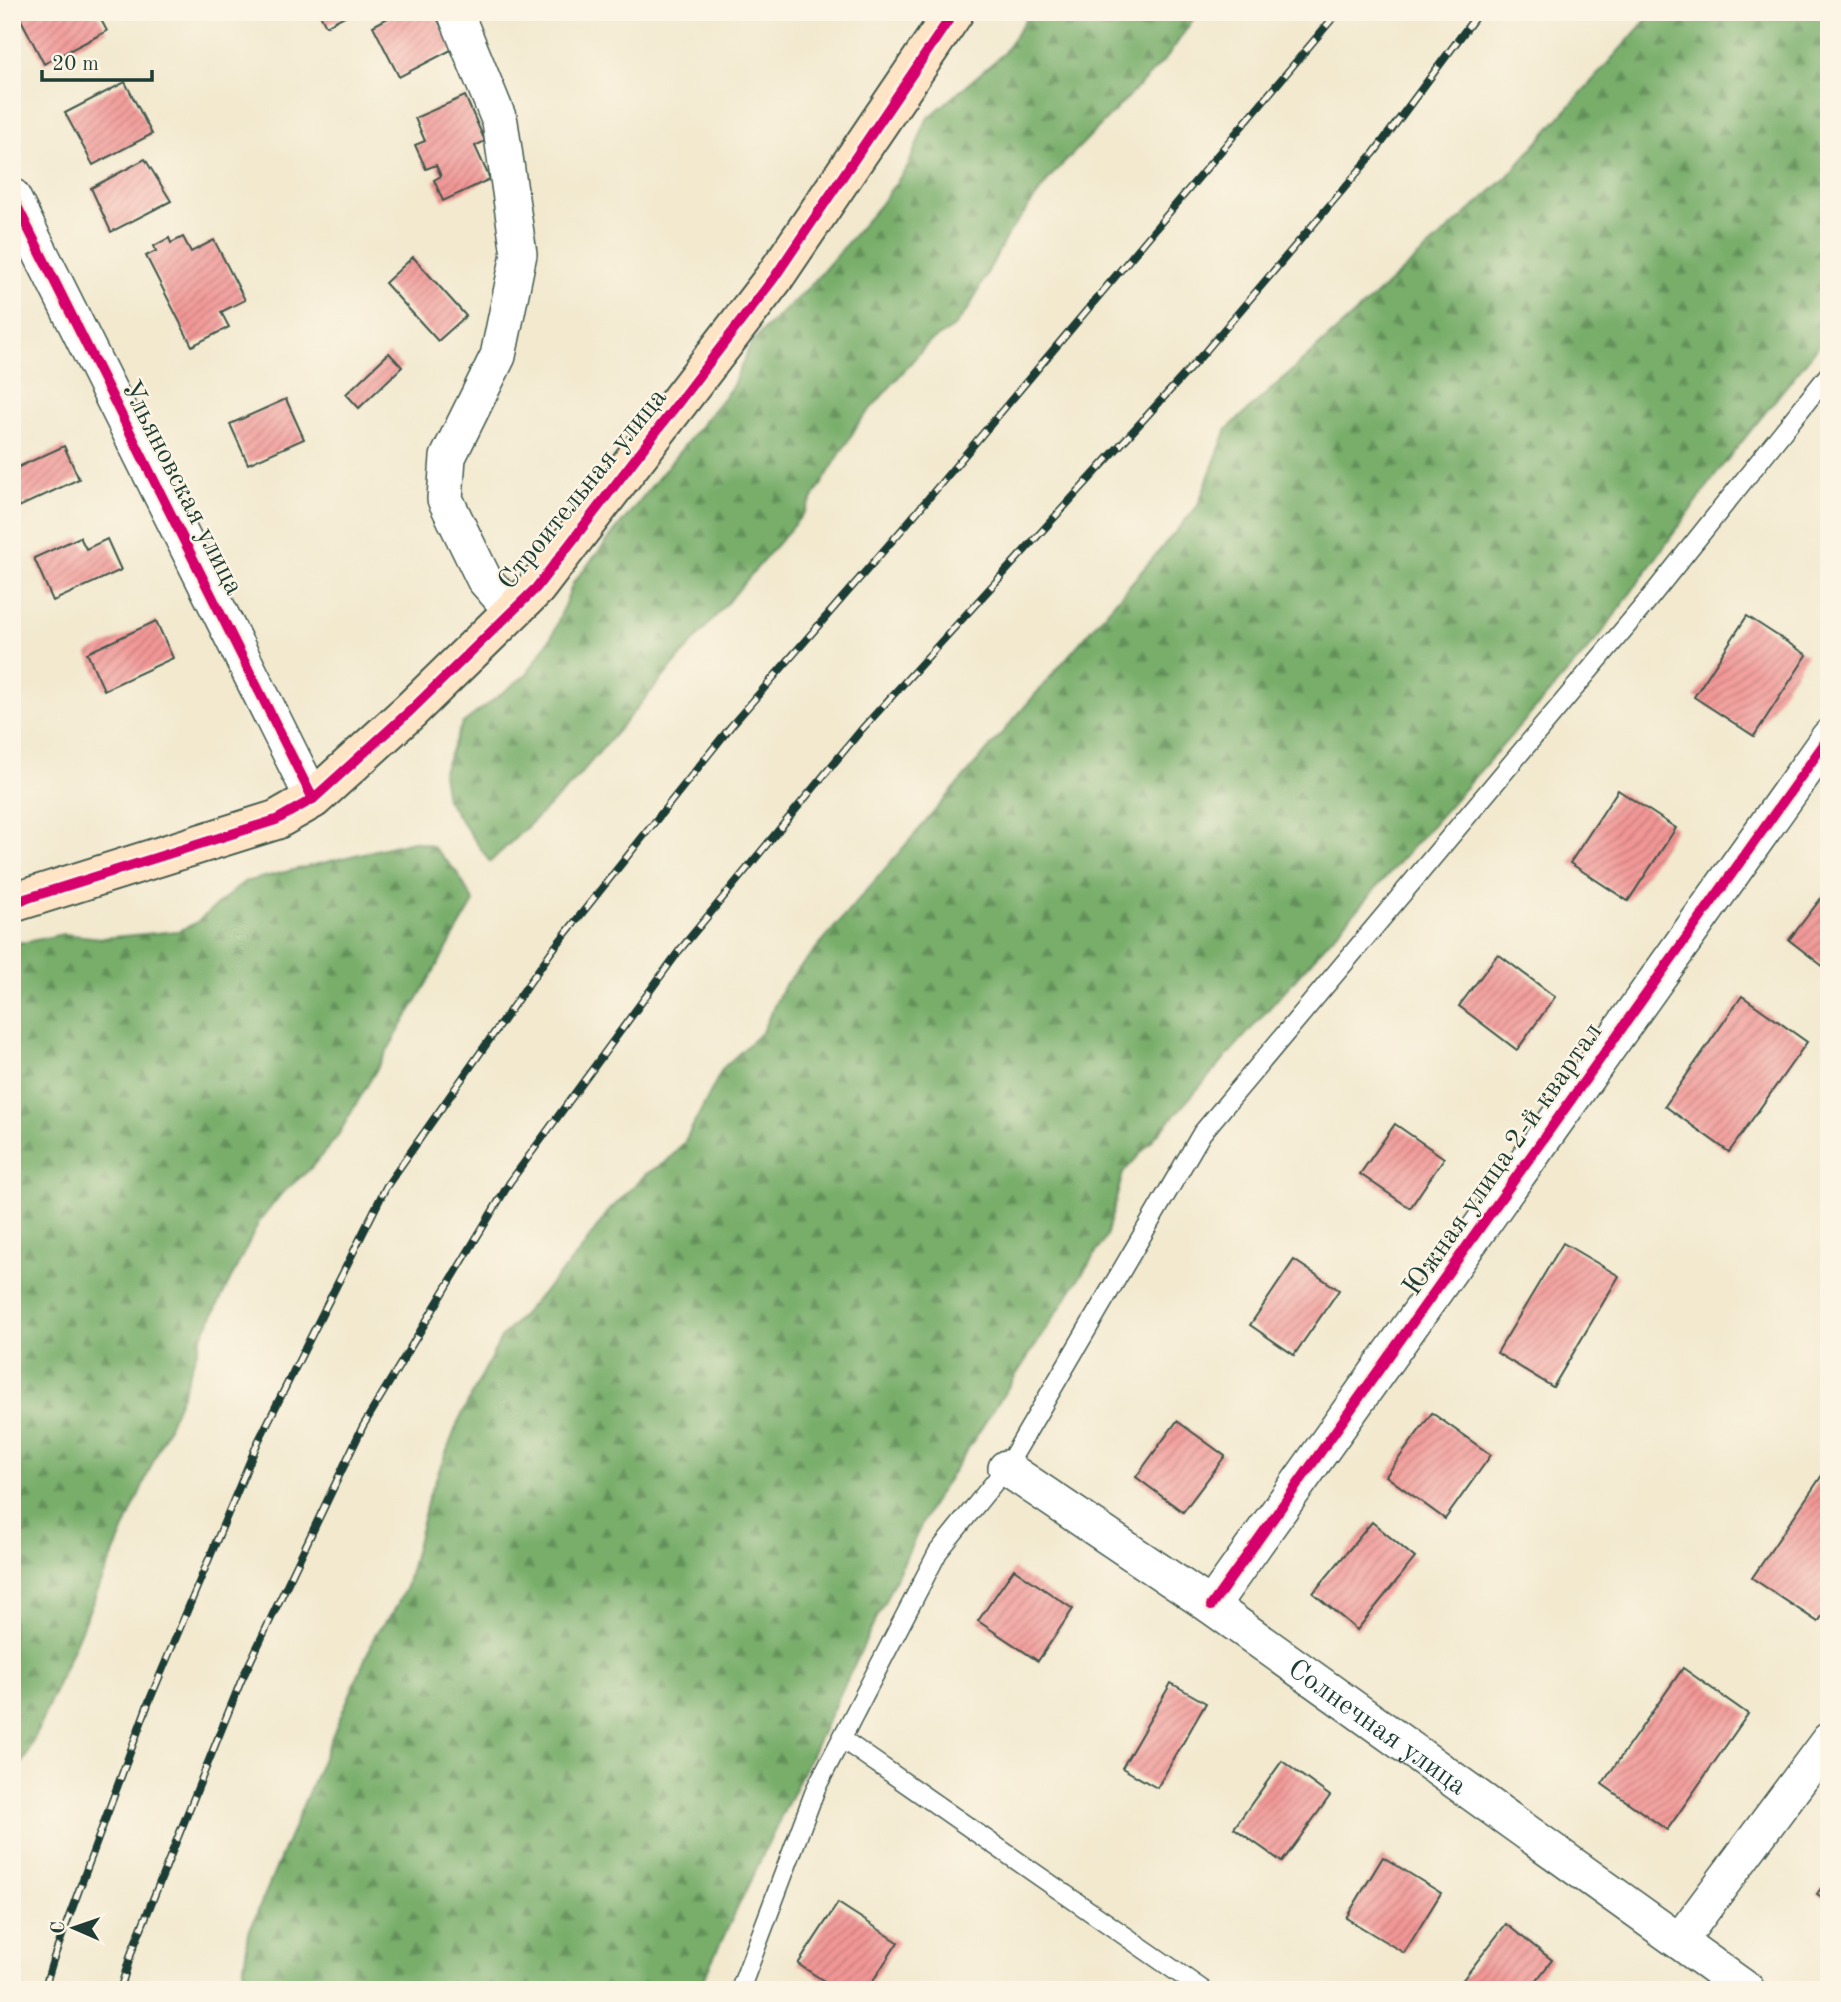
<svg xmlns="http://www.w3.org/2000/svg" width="1841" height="2002" viewBox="0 0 1841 2002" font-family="'Old Standard TT',serif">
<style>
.forest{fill:url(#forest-firs);stroke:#4c7650;stroke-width:2}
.building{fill:url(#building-hatch)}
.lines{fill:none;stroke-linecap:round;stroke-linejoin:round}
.lane-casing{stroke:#3f574b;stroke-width:21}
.street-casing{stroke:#3f574b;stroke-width:38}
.secondary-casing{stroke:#3f574b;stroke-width:42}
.lane{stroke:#fff;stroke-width:18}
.street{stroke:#fff;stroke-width:35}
.secondary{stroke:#ffe4c6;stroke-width:38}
.rail-casing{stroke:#1f3d34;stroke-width:8}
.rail{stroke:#fcf5e5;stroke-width:5;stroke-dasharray:16;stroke-linecap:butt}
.cycleway-casing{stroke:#fcf5e5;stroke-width:15}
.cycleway{stroke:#d6006c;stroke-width:10}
.labels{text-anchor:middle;stroke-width:5;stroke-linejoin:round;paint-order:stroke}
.street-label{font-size:28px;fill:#1f3d34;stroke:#fcf5e5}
</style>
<defs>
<pattern id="forest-firs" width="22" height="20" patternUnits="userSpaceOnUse" patternTransform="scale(1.75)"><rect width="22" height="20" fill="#78ae6b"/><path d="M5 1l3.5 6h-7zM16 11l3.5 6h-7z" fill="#628f59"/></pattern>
<pattern id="building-hatch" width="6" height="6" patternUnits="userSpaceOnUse" patternTransform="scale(1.75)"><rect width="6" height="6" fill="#f29796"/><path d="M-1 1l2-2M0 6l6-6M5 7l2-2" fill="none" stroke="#c37c7b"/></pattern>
</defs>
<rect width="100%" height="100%" fill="#fcf5e5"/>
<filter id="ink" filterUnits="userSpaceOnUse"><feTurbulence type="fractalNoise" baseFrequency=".0143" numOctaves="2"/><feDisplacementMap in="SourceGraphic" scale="14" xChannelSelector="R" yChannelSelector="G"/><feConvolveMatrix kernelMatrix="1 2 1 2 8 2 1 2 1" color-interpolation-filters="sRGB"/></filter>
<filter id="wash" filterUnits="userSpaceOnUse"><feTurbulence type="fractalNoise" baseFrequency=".00686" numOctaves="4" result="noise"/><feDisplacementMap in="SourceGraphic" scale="28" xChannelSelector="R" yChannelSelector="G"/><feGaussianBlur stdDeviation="1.57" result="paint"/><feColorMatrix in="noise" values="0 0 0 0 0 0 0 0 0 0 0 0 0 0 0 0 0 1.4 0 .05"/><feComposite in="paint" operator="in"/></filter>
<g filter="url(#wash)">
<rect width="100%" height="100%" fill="#f2e9cf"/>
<g class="forest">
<polygon points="1031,12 1198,12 1168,56 1054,173 1006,237 969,308 953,328 928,343 860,421 804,513 571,785 490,862 446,799 442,773 462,724 527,674 553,634 573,583 732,387 752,341 811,285 879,206 908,166 927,119 1003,54"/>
<polygon points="1653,12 1829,12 1829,333 1723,465 1598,638 1123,1173 1106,1237 930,1507 698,1990 238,1990 242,1981 249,1932 376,1633 393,1613 406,1587 428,1499 459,1420 501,1338 579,1253 608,1212 646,1174 667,1161 684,1143 723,1068 762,1032 783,987 1197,507 1227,429 1506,178"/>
<polygon points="413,841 432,846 456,871 474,902 337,1137 310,1169 282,1193 259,1222 201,1339 183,1392 27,1755 12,1779 12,943 27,942 63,934 102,938 178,931 196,923 244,882"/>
</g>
<g id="blocks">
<g class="building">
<polygon points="17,12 97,12 107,31 44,64"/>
<polygon points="319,12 352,12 326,26"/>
<polygon points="399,12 434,12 453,49 399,77 373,26"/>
<polygon points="125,82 152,134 93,165 65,113"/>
<polygon points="465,96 485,141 475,146 490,179 443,201 434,180 441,176 436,165 426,169 415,145 425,141 415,118"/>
<polygon points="145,159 171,201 111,232 91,188"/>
<polygon points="183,237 191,252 214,240 245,300 221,312 229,327 192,346 146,256 156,251 154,246 169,238 171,243"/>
<polygon points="413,257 466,316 438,341 385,283"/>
<polygon points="389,353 402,367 359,408 346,394"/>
<polygon points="286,399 304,439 248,464 230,424"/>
<polygon points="64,446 79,479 19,507 12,492 12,470"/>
<polygon points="80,537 86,549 107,539 121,570 53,601 34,558"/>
<polygon points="1747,616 1807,655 1754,736 1694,697"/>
<polygon points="156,621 173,658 104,690 87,653"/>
<polygon points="1618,790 1676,828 1628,901 1570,863"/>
<polygon points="1829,888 1829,971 1789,940"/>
<polygon points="1498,954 1555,997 1517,1050 1459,1006"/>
<polygon points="1742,996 1807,1042 1729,1152 1665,1106"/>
<polygon points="1395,1124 1444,1158 1410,1208 1360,1174"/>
<polygon points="1563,1243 1619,1276 1553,1387 1497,1353"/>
<polygon points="1294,1260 1339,1290 1294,1355 1250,1325"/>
<polygon points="1432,1413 1491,1455 1445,1519 1386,1476"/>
<polygon points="1177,1421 1225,1456 1183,1512 1136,1477"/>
<polygon points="1829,1465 1829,1606 1818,1622 1752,1578"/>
<polygon points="1372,1522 1415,1558 1357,1630 1313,1593"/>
<polygon points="1014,1569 1073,1609 1038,1661 978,1621"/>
<polygon points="1683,1668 1748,1714 1667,1830 1602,1784"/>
<polygon points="1171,1683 1206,1703 1157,1788 1122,1768"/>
<polygon points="1282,1761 1330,1796 1282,1862 1234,1828"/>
<polygon points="1383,1857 1441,1893 1404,1953 1346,1918"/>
<polygon points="1829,1877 1829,1902 1817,1894"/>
<polygon points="838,1903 898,1942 867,1990 838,1990 798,1964"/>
<polygon points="1506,1924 1552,1960 1529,1990 1455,1990"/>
</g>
</g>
</g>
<g filter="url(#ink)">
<use href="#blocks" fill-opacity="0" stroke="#3f574b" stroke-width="2"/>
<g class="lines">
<g class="lane-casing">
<g id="lane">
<polyline points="842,1739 1203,1990"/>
<polyline points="740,1990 816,1788 938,1552 1006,1468 1202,1133 1645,604 1829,374"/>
</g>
</g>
<g class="street-casing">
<g id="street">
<polyline points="455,12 500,122 519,254 498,356 448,457 445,499 484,579 512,611"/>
<polyline points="12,196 313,799"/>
<path id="s1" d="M1006,1468l205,138 536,384"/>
<polyline points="1211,1606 1829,737"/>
<polyline points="1680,1940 1829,1740"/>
</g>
</g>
<g class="secondary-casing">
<polyline id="secondary" points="12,903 276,820 313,799 410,711 536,588 774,278 954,12"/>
</g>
<use href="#lane" class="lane"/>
<use href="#street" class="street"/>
<use href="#secondary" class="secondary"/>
<g class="rail-casing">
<g id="rail">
<polyline points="44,1990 53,1960 148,1704 258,1442 386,1187 551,952 732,725 905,526 1338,12"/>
<polyline points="120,1990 132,1951 241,1681 363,1426 510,1182 679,951 862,729 1204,353 1374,153 1479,12"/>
</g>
</g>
<use href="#rail" class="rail"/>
<g class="cycleway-casing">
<g id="cycleway">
<polyline points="12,196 313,799"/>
<polyline points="12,903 276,820 313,799 410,711 536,588 774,278 954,12"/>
<polyline points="1211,1606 1829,737"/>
</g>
</g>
<use href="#cycleway" class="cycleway"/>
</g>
</g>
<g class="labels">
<g class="street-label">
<text transform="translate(184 487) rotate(63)" y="10">Ульяновская улица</text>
<text transform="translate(581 488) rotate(-51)" y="10">Строительная улица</text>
<text transform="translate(1501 1158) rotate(-55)" y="10">Южная улица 2-й квартал</text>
<text dy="10" stroke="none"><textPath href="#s1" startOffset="453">Солнечная улица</textPath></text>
</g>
</g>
<rect width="1841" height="2002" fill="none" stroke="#fcf5e5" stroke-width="42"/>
<g transform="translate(74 1928) rotate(272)" stroke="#fcf5e5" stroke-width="5" paint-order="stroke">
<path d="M0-5L12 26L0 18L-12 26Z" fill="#1f3d34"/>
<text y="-10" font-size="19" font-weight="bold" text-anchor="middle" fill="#1f3d34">С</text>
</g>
<path d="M42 70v10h110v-10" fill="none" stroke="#1f3d34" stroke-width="3.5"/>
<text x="52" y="70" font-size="21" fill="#1f3d34" stroke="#fcf5e5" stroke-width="5" paint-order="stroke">20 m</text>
</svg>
